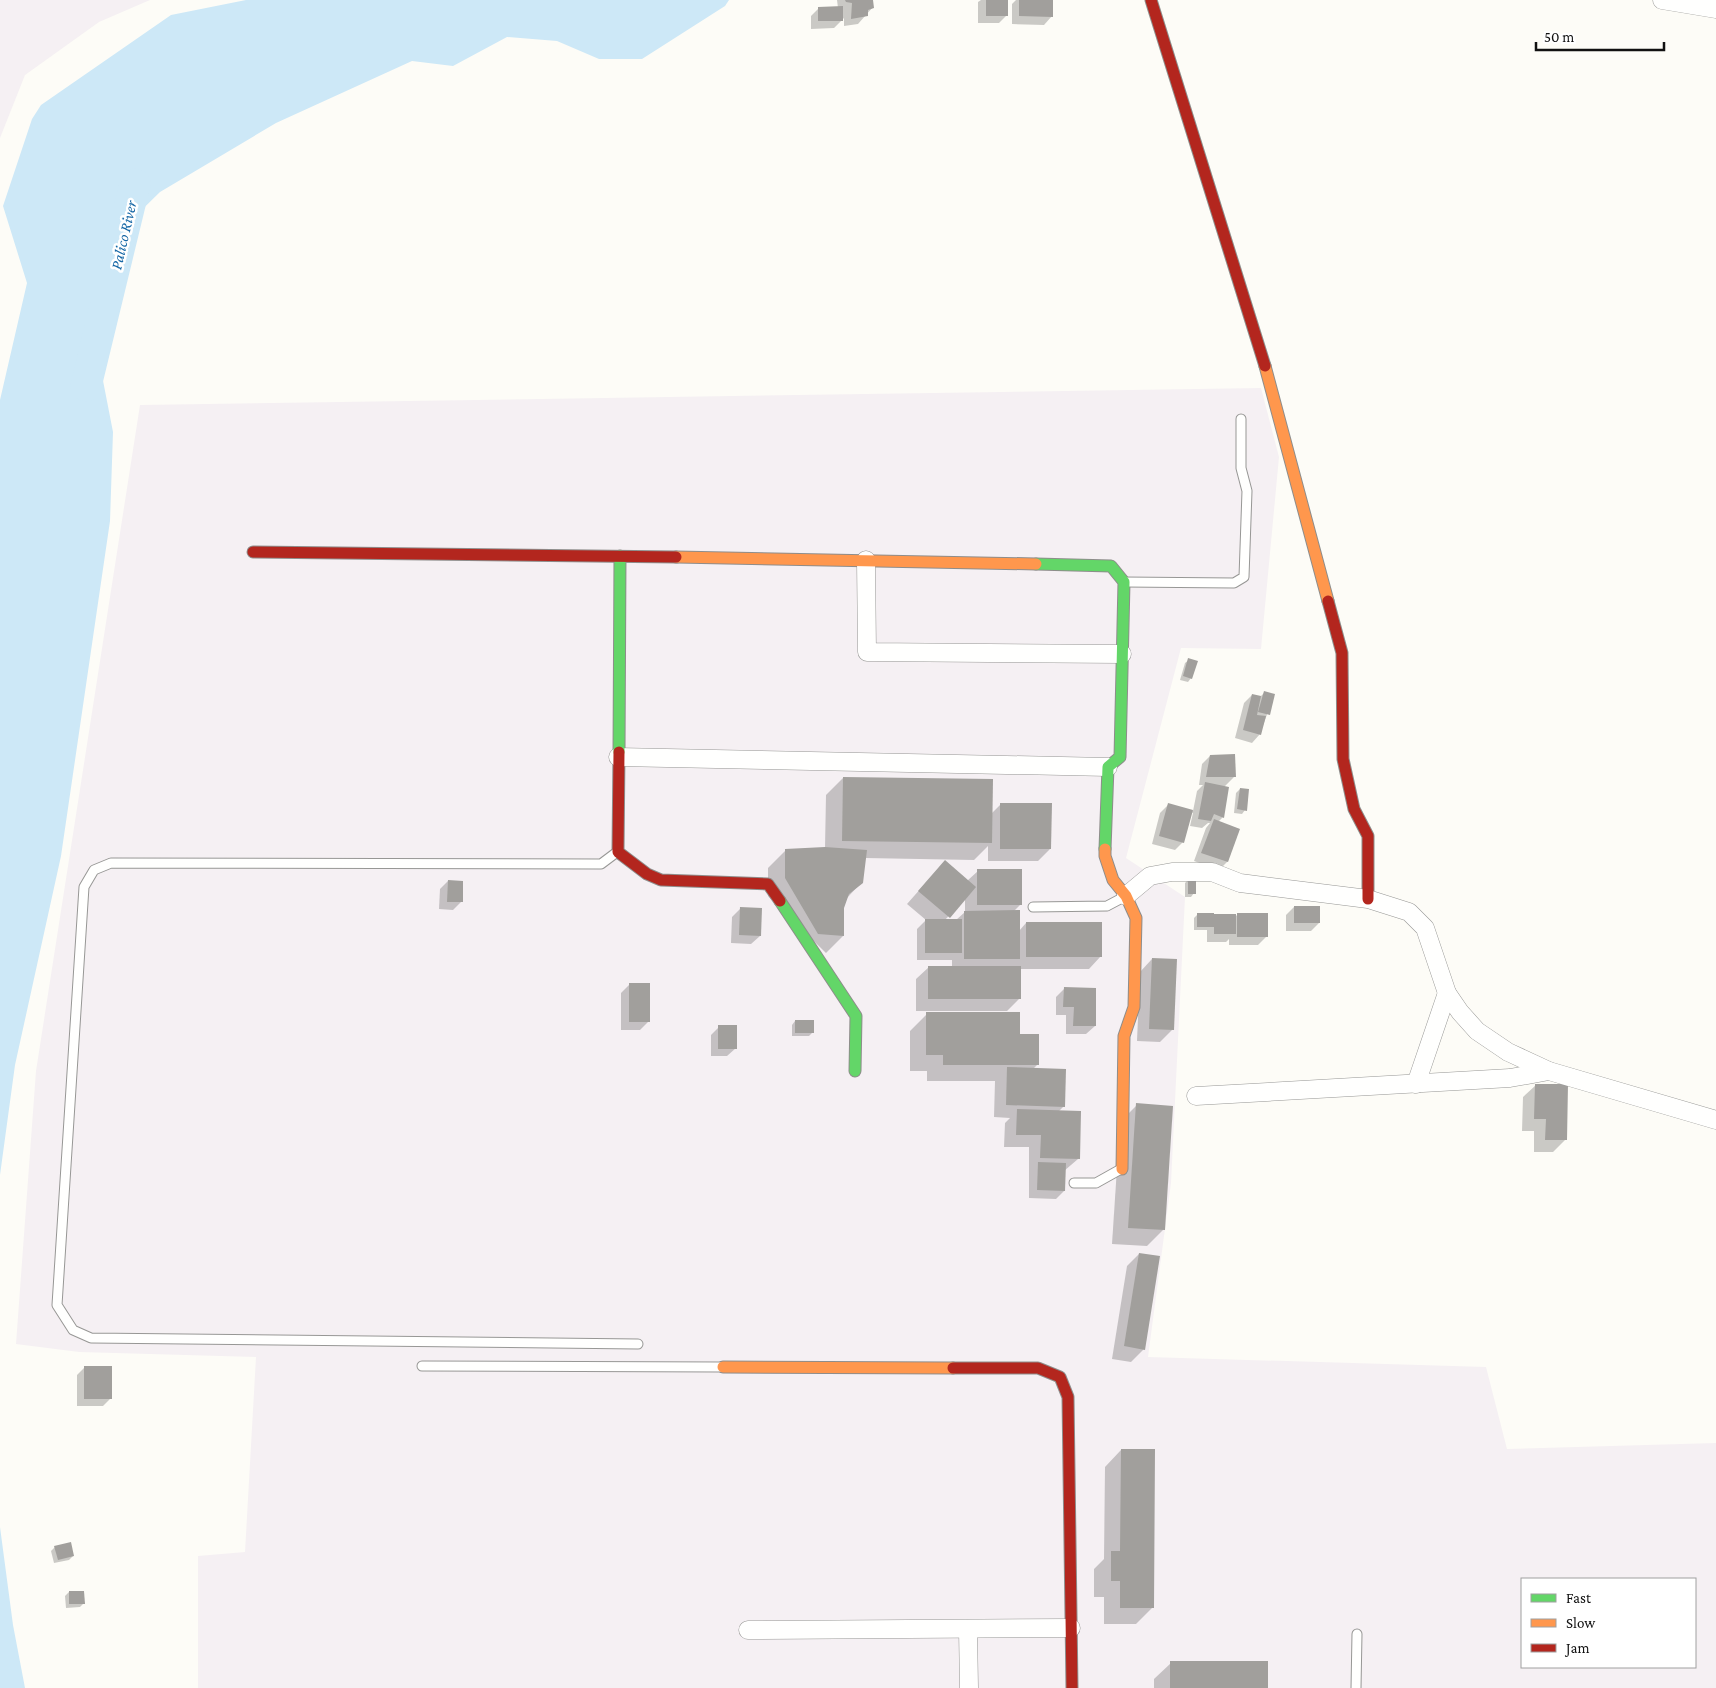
<svg xmlns="http://www.w3.org/2000/svg" width="1716" height="1688" viewBox="0 0 1716 1688" font-family="'Crimson Pro',serif">
<style>
.industrial{fill:#f5f0f3;fill-rule:evenodd}
.water{fill:#cde8f7}
.shadow{fill:#0003;fill-rule:evenodd}
.lines{fill:none;stroke-linecap:round;stroke-linejoin:round}
.river{stroke:#cde8f7;stroke-width:31}
.building{fill:#a19f9c}
.lane-casing{stroke:#979795;stroke-width:11}
.street-casing{stroke:#979795;stroke-width:19}
.fast-casing{stroke:#8e8d8b;stroke-width:13}
.slow-casing{stroke:#8e8d8b;stroke-width:13}
.jam-casing{stroke:#8e8d8b;stroke-width:13}
.lane{stroke:#fffffe;stroke-width:9}
.street{stroke:#fffffe;stroke-width:18}
.fast{stroke:#63d668;stroke-width:11}
.slow{stroke:#ff974d;stroke-width:11}
.jam{stroke:#b3261e;stroke-width:11}
.labels{text-anchor:middle;stroke-width:5;stroke-linejoin:round;paint-order:stroke}
.water-label{font-size:16px;font-style:italic;fill:#1768a6;stroke:#fff}
</style>
<rect width="100%" height="100%" fill="#fdfcf7"/>
<g class="industrial">
<polygon points="0,0 150,0 99,22 25,75 0,138"/>
<path d="M1261,388l18,69 -18,192 -80,-1 -55,210 59,39 -14,286 -23,174 338,10 21,82 209,-6v245h-1518v-132l47,-4 11,-195 -177,-5 -63,-8 20,-273 104,-666zM1522,1579h173v88h-173z"/>
</g>
<g class="water">
<polygon points="246,0 729,0 725,6 642,59 599,59 557,41 507,37 453,66 412,61 276,123 160,192 108,243 92,324 113,432 110,521 61,856 15,1065 0,1175 0,400 27,283 3,206 32,119 41,105 171,15"/>
<polygon points="0,1527 13,1625 25,1688 0,1688"/>
</g>
<g class="shadow">
<polygon points="837,0 872,0 873,7 858,24 844,26 844,18 834,28 811,29 811,16 819,8 838,8"/>
<polygon points="981,0 1007,0 1007,15 999,23 978,23 978,2"/>
<polygon points="1016,0 1052,0 1052,16 1044,25 1012,24 1012,4"/>
<polygon points="1189,660 1191,678 1188,682 1180,680 1185,663"/>
<polygon points="1264,693 1274,695 1260,734 1252,743 1235,738 1244,703 1252,695 1260,697"/>
<polygon points="1210,756 1234,777 1224,787 1223,817 1218,822 1239,829 1227,862 1219,870 1194,861 1206,828 1210,823 1208,823 1202,828 1190,826 1193,813 1191,812 1183,842 1175,850 1152,844 1160,813 1168,805 1193,811 1197,791 1203,785 1199,785 1202,764"/>
<polygon points="843,778 991,814 1001,804 1050,849 1038,861 988,861 988,846 974,860 865,858 862,882 846,899 843,907 843,936 826,953 768,896 768,868 785,851 825,848 826,795"/>
<polygon points="1240,789 1245,810 1242,814 1234,813 1236,793"/>
<path d="M945,861l22,20 11,-10 43,33 -8,8 6,19 7,-8 75,33 -12,13h-69v29l-13,13h-91v-32l13,-12h23v-7h-35v-31l9,-9 -19,-16zM965,898v14l-9,8h-11z"/>
<polygon points="1189,879 1194,893 1191,897 1185,897 1185,883"/>
<polygon points="448,881 461,902 453,910 439,909 440,889"/>
<polygon points="1294,907 1319,923 1311,931 1286,931 1286,915"/>
<polygon points="740,909 760,936 751,944 731,943 732,917"/>
<polygon points="1198,914 1234,918 1238,914 1266,937 1258,945 1229,945 1229,939 1226,942 1207,942 1207,930 1194,930 1194,918"/>
<polygon points="1152,959 1173,1029 1160,1042 1137,1041 1140,972"/>
<polygon points="629,985 648,1022 640,1030 621,1030 621,993"/>
<polygon points="1064,989 1095,1026 1086,1034 1066,1034 1066,1015 1056,1015 1056,997"/>
<polygon points="927,1014 1019,1035 1038,1064 1033,1069 1064,1106 1059,1111 1078,1159 1064,1171 1064,1191 1056,1199 1029,1198 1029,1147 1004,1147 1005,1123 1010,1118 994,1117 995,1081 927,1081 927,1071 910,1071 910,1031"/>
<polygon points="795,1021 813,1032 809,1036 792,1036 792,1025"/>
<polygon points="719,1027 736,1048 727,1056 711,1056 711,1035"/>
<polygon points="1536,1085 1566,1139 1553,1152 1534,1152 1534,1131 1522,1131 1523,1097"/>
<polygon points="1137,1105 1164,1229 1147,1246 1112,1244 1120,1122"/>
<polygon points="1139,1254 1144,1349 1131,1362 1112,1359 1127,1266"/>
<polygon points="85,1367 111,1398 103,1406 77,1406 77,1375"/>
<polygon points="1121,1450 1152,1608 1136,1624 1104,1624 1104,1597 1094,1597 1094,1569 1104,1559 1105,1467"/>
<polygon points="55,1547 73,1556 69,1560 54,1563 51,1551"/>
<polygon points="69,1592 83,1604 80,1607 66,1608 65,1596"/>
<polygon points="1171,1663 1266,1688 1154,1688 1154,1679"/>
</g>
<g class="lines">
<polyline class="river" points="86,386 135,184"/>
</g>
<g class="building">
<polygon points="845,0 873,0 874,8 868,10 868,16 851,19 852,3 846,2"/>
<rect x="986" y="0" width="22" height="16"/>
<polygon points="1019,0 1053,0 1053,17 1019,16"/>
<polygon points="843,6 843,21 818,21 818,7"/>
<polygon points="1188,658 1198,661 1192,679 1183,676"/>
<polygon points="1264,691 1275,694 1270,715 1258,712"/>
<polygon points="1252,694 1261,696 1257,715 1266,716 1261,735 1243,730"/>
<polygon points="1235,754 1236,777 1206,777 1210,755"/>
<polygon points="843,777 993,779 992,843 842,841"/>
<polygon points="1205,782 1229,787 1224,818 1214,814 1211,821 1198,819"/>
<polygon points="1240,788 1249,789 1247,811 1237,809"/>
<polygon points="1000,803 1052,803 1051,849 1000,849"/>
<polygon points="1168,803 1193,810 1184,843 1159,836"/>
<polygon points="1214,819 1240,829 1228,862 1201,853"/>
<polygon points="825,847 867,850 863,883 849,894 844,908 844,936 818,934 785,878 785,849"/>
<polygon points="945,860 976,887 950,918 918,891"/>
<rect x="977" y="869" width="45" height="36"/>
<rect x="1188" y="878" width="8" height="16"/>
<polygon points="448,880 463,881 463,902 447,902"/>
<rect x="1294" y="906" width="26" height="17"/>
<polygon points="740,907 762,908 761,936 739,935"/>
<polygon points="1020,910 1020,959 964,959 964,911"/>
<rect x="1197" y="913" width="17" height="14"/>
<rect x="1237" y="913" width="31" height="24"/>
<rect x="1214" y="914" width="22" height="20"/>
<rect x="925" y="919" width="37" height="34"/>
<rect x="1026" y="922" width="76" height="35"/>
<polygon points="1152,958 1177,959 1174,1030 1149,1029"/>
<rect x="928" y="966" width="93" height="33"/>
<rect x="629" y="983" width="21" height="39"/>
<polygon points="1064,987 1096,988 1096,1026 1073,1026 1074,1007 1063,1007"/>
<polygon points="926,1012 1020,1012 1020,1034 1039,1034 1039,1065 943,1065 943,1055 926,1055"/>
<rect x="795" y="1020" width="19" height="13"/>
<rect x="718" y="1025" width="19" height="24"/>
<polygon points="1007,1067 1066,1069 1065,1107 1006,1105"/>
<polygon points="1535,1084 1568,1084 1567,1140 1545,1140 1546,1119 1534,1119"/>
<polygon points="1136,1103 1173,1106 1165,1230 1128,1228"/>
<polygon points="1017,1109 1081,1111 1080,1159 1040,1158 1041,1135 1016,1135"/>
<polygon points="1038,1162 1066,1163 1065,1191 1037,1190"/>
<polygon points="1139,1253 1160,1256 1145,1350 1124,1346"/>
<rect x="84" y="1366" width="28" height="33"/>
<polygon points="1121,1449 1155,1449 1154,1608 1120,1608 1120,1581 1111,1581 1111,1551 1120,1551"/>
<polygon points="71,1542 74,1556 58,1560 54,1546"/>
<polygon points="69,1591 84,1591 85,1604 69,1604"/>
<rect x="1170" y="1661" width="98" height="27"/>
</g>
<g class="lines">
<g class="lane-casing">
<g id="lane">
<polyline points="1124,582 1234,583 1244,577 1247,491 1241,468 1241,419"/>
<polyline points="617,852 601,864 111,863 94,870 84,887 57,1305 73,1330 91,1338 638,1344"/>
<polyline points="1033,907 1107,906 1124,897"/>
<polyline points="1074,1183 1096,1183 1121,1169"/>
<polyline points="422,1366 722,1367"/>
<polyline points="1356,1688 1357,1634"/>
</g>
</g>
<g class="street-casing">
<g id="street">
<polyline points="1662,0 1716,9"/>
<polyline points="866,560 867,652 1122,654"/>
<polyline points="618,757 1108,767"/>
<polyline points="1126,896 1150,876 1172,872 1212,872 1240,883 1368,899 1409,912 1425,928 1447,993 1460,1012 1477,1031 1508,1052 1549,1071 1716,1120"/>
<polyline points="1416,1084 1447,993"/>
<polyline points="1196,1096 1510,1078 1549,1071"/>
<polyline points="968,1629 969,1688"/>
<polyline points="748,1630 1071,1628"/>
</g>
</g>
<g class="fast-casing">
<g id="fast">
<polyline points="1036,564 1111,566 1124,582 1120,757 1108,767 1105,849"/>
<polyline points="619,752 620,556"/>
<polyline points="780,901 856,1016 855,1071"/>
</g>
</g>
<g class="slow-casing">
<g id="slow">
<polyline points="1265,366 1328,601"/>
<polyline points="676,557 1036,564"/>
<polyline points="1105,849 1105,856 1113,880 1126,896 1136,918 1134,1007 1124,1036 1122,1169"/>
<polyline points="723,1367 953,1368"/>
</g>
</g>
<g class="jam-casing">
<g id="jam">
<polyline points="1151,0 1265,366"/>
<polyline points="253,552 676,557"/>
<polyline points="1328,601 1342,653 1343,759 1354,809 1368,836 1368,899"/>
<polyline points="619,752 618,852 647,874 661,880 768,884 780,901"/>
<polyline points="953,1368 1038,1368 1060,1377 1068,1397 1072,1688"/>
</g>
</g>
<use href="#lane" class="lane"/>
<use href="#street" class="street"/>
<use href="#fast" class="fast"/>
<use href="#slow" class="slow"/>
<use href="#jam" class="jam"/>
</g>
<g class="labels">
<g class="water-label">
<text transform="translate(123 235) rotate(-77)" y="6">Palico River</text>
</g>
</g>
<rect x="1521" y="1578" width="175" height="90" fill="#ffffff" stroke="#a0a0a0"/>
<rect x="1531" y="1594" width="25" height="8" fill="#63d668" stroke="#a0a0a0"/>
<text x="1566" y="1603" font-size="15" fill="#111111">Fast</text>
<rect x="1531" y="1619" width="25" height="8" fill="#ff974d" stroke="#a0a0a0"/>
<text x="1566" y="1628" font-size="15" fill="#111111">Slow</text>
<rect x="1531" y="1644" width="25" height="8" fill="#b3261e" stroke="#a0a0a0"/>
<text x="1566" y="1653" font-size="15" fill="#111111">Jam</text>
<path d="M1536 42v8h128v-8" fill="none" stroke="#111111" stroke-width="2.5"/>
<text x="1544" y="42" font-size="15" fill="#111111" stroke="#ffffff" stroke-width="4" paint-order="stroke">50 m</text>
</svg>
